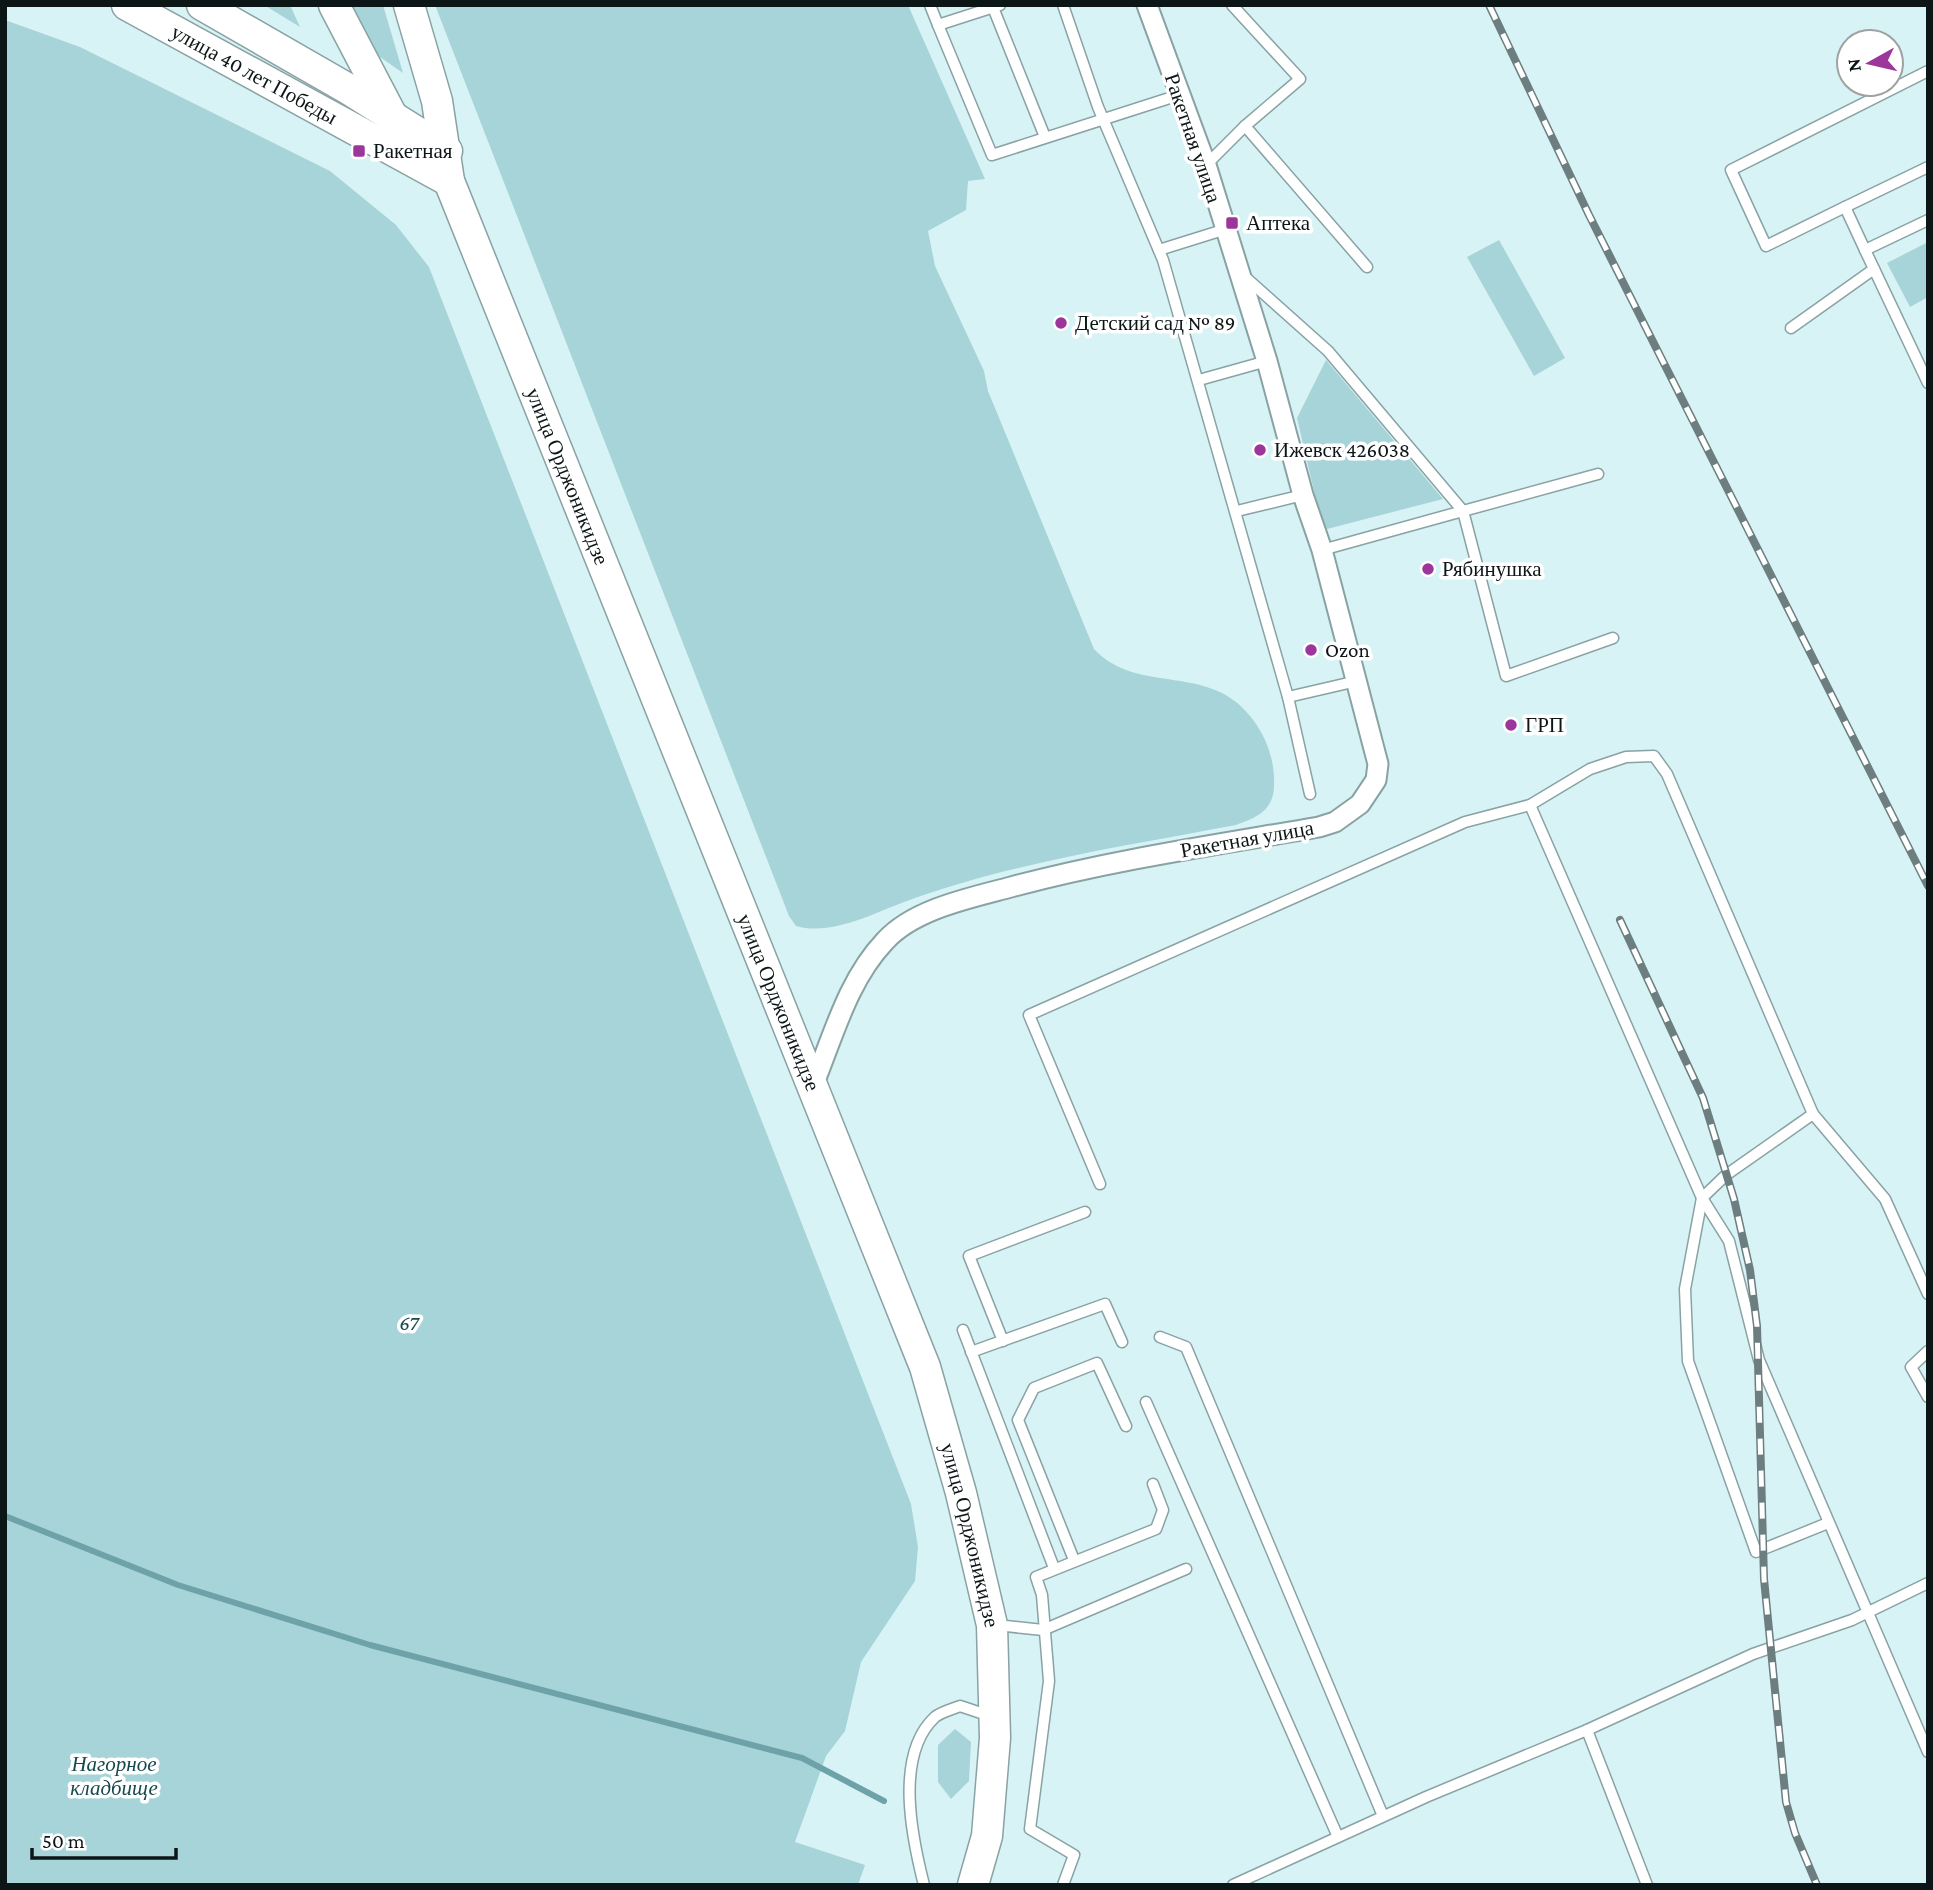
<svg xmlns="http://www.w3.org/2000/svg" width="1933" height="1890" viewBox="0 0 1933 1890" font-family="'Crimson Pro',serif">
<style>
.green{fill:#a7d4d8}
.lines{fill:none;stroke-linecap:round;stroke-linejoin:round}
.stream{stroke:#6da3a8;stroke-width:6}
.lane-casing{stroke:#89a2a4;stroke-width:13}
.street-casing{stroke:#89a2a4;stroke-width:23}
.primary-casing{stroke:#89a2a4;stroke-width:33}
.lane{stroke:#fff;stroke-width:10}
.street{stroke:#fff;stroke-width:19}
.primary{stroke:#fff;stroke-width:30}
.rail-casing{stroke:#6d7e80;stroke-width:8}
.rail{stroke:#fff;stroke-width:5;stroke-dasharray:16;stroke-linecap:butt}
.poi-dot{fill:#9c369b;stroke:#fff;stroke-width:2.5}
.labels{text-anchor:middle;stroke-width:7;stroke-linejoin:round;paint-order:stroke}
.street-label{font-size:21px;fill:#0d1617;stroke:#fff}
.poi-label{font-size:21px;fill:#0d1617;stroke:#fff;text-anchor:start}
.park-label{font-size:21px;font-style:italic;fill:#16494d;stroke:#fff}
</style>
<rect width="100%" height="100%" fill="#d8f3f5"/>
<g class="green">
<polygon points="264,5 290,5 300,27"/>
<polygon points="352,5 383,5 403,73 377,55"/>
<path d="M435,5h473l77,174 -17,2 -2,29 -38,21 7,35 49,105 4,20 106,258c45,48 117,11 160,72 14,20 21,41 20,66 -1,24 -18,31 -38,38 -111,21 -226,38 -332,77 -32,12 -73,34 -108,24l-7,-10z"/>
<polygon points="5,20 80,47 330,171 396,225 429,267 911,1504 918,1547 915,1581 861,1662 845,1731 826,1756 795,1842 865,1865 858,1885 5,1885"/>
<polygon points="1499,240 1565,358 1534,376 1467,257"/>
<polygon points="1928,242 1928,297 1910,307 1887,263"/>
<polygon points="1326,360 1443,499 1323,530 1297,418"/>
<polygon points="955,1729 971,1742 969,1781 951,1799 938,1782 938,1745"/>
</g>
<g class="lines">
<polyline class="stream" points="5,1516 178,1585 370,1645 802,1758 884,1801"/>
<g class="lane-casing">
<g id="lane">
<polyline points="930,5 938,25 1000,5"/>
<polyline points="992,5 1045,137"/>
<polyline points="1063,5 1098,107 1163,260 1288,697 1310,794"/>
<polyline points="1232,5 1300,79 1245,126 1367,267"/>
<polyline points="938,25 992,155 1179,95"/>
<polyline points="1206,165 1245,126"/>
<polyline points="1845,207 1928,167"/>
<polyline points="1928,220 1865,250 1928,383"/>
<polyline points="1159,250 1223,230"/>
<polyline points="1865,250 1845,207 1766,246 1731,170 1928,71"/>
<polyline points="1244,276 1328,351 1463,511 1322,550"/>
<polyline points="1791,328 1874,269"/>
<polyline points="1199,380 1267,361"/>
<polyline points="1598,474 1463,511 1506,676 1613,638"/>
<polyline points="1237,511 1303,495"/>
<polyline points="1288,697 1357,681"/>
<polyline points="1530,805 1702,1198 1685,1289 1688,1361 1756,1552 1828,1523"/>
<polyline points="1100,1184 1029,1015 1465,822 1530,805 1590,769 1626,757 1654,756 1667,774 1813,1114"/>
<polyline points="1928,1294 1885,1199 1813,1114 1726,1175 1702,1198 1729,1241 1759,1360 1928,1752"/>
<polyline points="963,1330 1054,1568"/>
<polyline points="1160,1337 1186,1347 1383,1816"/>
<polyline points="1003,1341 969,1256 1085,1212"/>
<polyline points="1928,1351 1911,1367 1928,1397"/>
<polyline points="971,1352 1105,1304 1122,1342"/>
<polyline points="1146,1402 1338,1837"/>
<polyline points="1074,1560 1018,1420 1034,1388 1097,1363 1126,1426"/>
<polyline points="996,1625 1043,1630 1186,1569"/>
<polyline points="1587,1730 1753,1654 1852,1620 1928,1583"/>
<path d="M924,1885c-12,-47 -30,-130 11,-168 6,-5 18,-8 25,-11l24,8 2,5"/>
<polyline points="1063,1885 1074,1855 1030,1829 1049,1681 1042,1595 1036,1577 1156,1529 1163,1510 1153,1484"/>
<polyline points="1233,1885 1426,1797 1587,1730 1647,1885"/>
</g>
</g>
<g class="street-casing">
<path id="street" d="M814,1083c20,-49 34,-103 71,-142 29,-32 85,-43 126,-54 101,-27 204,-42 308,-60l16,-5 25,-18 16,-24 2,-16 -56,-214 -19,-55 -36,-134 -61,-196 -59,-160"/>
</g>
<g class="primary-casing">
<g id="primary">
<path id="s1" d="M127,5l322,176"/>
<polyline points="202,5 350,90 447,151"/>
<polyline points="334,5 391,114"/>
<path id="s2" d="M409,5l28,96 12,80 476,1186 36,126 31,132 3,113 -8,98 -14,49"/>
</g>
</g>
<use href="#lane" class="lane"/>
<use href="#street" class="street"/>
<use href="#primary" class="primary"/>
<g class="rail-casing">
<g id="rail">
<polyline points="1489,5 1589,215 1928,886"/>
<polyline points="1620,920 1703,1098 1734,1199 1750,1270 1757,1326 1764,1579 1786,1802 1795,1833 1817,1885"/>
</g>
</g>
<use href="#rail" class="rail"/>
</g>
<g class="poi-dot">
<rect x="352" y="144" width="14" height="14" rx="3.5"/>
<rect x="1225" y="216" width="14" height="14" rx="3.5"/>
<circle cx="1061" cy="323" r="7"/>
<circle cx="1260" cy="450" r="7"/>
<circle cx="1428" cy="569" r="7"/>
<circle cx="1311" cy="650" r="7"/>
<circle cx="1511" cy="725" r="7"/>
</g>
<g class="labels">
<g class="street-label">
<text dy="7" stroke="none"><textPath href="#s1" startOffset="145">улица 40 лет Победы</textPath></text>
<text transform="translate(1193 138) rotate(71)" y="7">Ракетная улица</text>
<text dy="7" stroke="none"><textPath href="#s2" startOffset="499">улица Орджоникидзе</textPath></text>
<text transform="translate(1247 839) rotate(-10)" y="7">Ракетная улица</text>
<text dy="7" stroke="none"><textPath href="#s2" startOffset="1066">улица Орджоникидзе</textPath></text>
<text dy="7" stroke="none"><textPath href="#s2" startOffset="1633">улица Орджоникидзе</textPath></text>
</g>
<g class="poi-label">
<text x="373" y="158">Ракетная</text>
<text x="1246" y="230">Аптека</text>
<text x="1075" y="330">Детский сад № 89</text>
<text x="1274" y="457">Ижевск 426038</text>
<text x="1442" y="576">Рябинушка</text>
<text x="1325" y="657">Ozon</text>
<text x="1525" y="732">ГРП</text>
</g>
<g class="park-label">
<text x="409" y="1330">67</text>
<text x="114" y="1771">Нагорное<tspan x="114" dy="24">кладбище</tspan></text>
</g>
</g>
<rect width="1933" height="1890" fill="none" stroke="#0d1617" stroke-width="14"/>
<g transform="translate(1870 63) rotate(262)"><circle r="33" fill="#ffffff" stroke="#9ea2a2" stroke-width="2"/>
<path d="M0-5L12 26L0 18L-12 26Z" fill="#9c369b"/>
<text y="-10" font-size="19" font-weight="bold" text-anchor="middle" fill="#0d1617">N</text>
</g>
<path d="M32 1848v10h144v-10" fill="none" stroke="#0d1617" stroke-width="3.5"/>
<text x="42" y="1848" font-size="21" fill="#0d1617" stroke="#ffffff" stroke-width="5" paint-order="stroke">50 m</text>
</svg>
